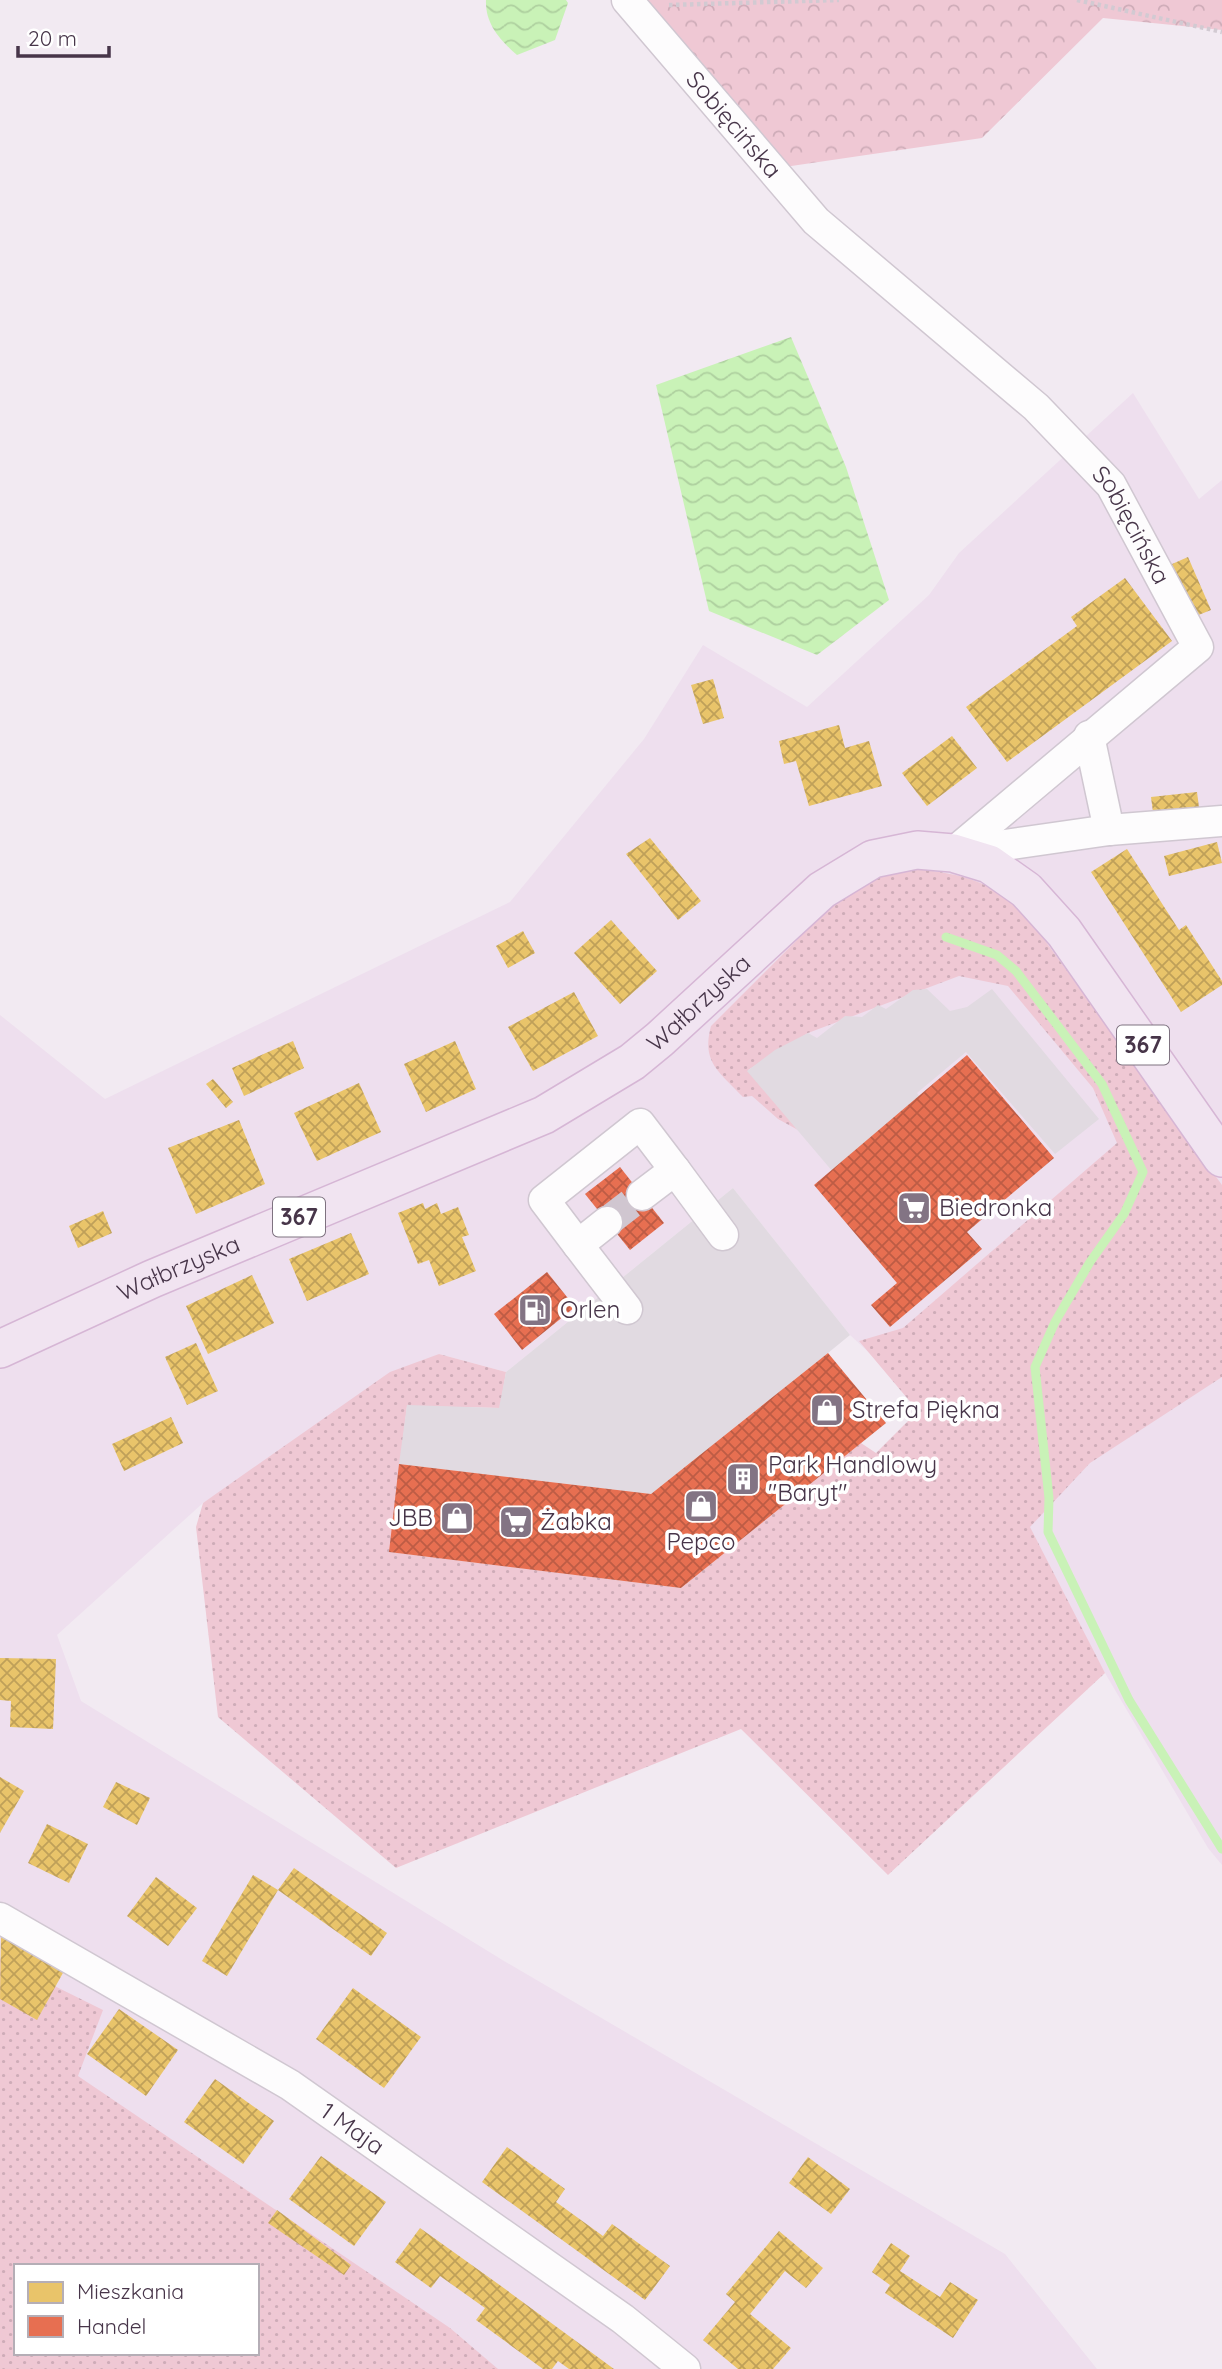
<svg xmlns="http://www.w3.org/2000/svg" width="1222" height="2369" viewBox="0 0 1222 2369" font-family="Quicksand,sans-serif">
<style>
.residential{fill:#eedfee}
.grass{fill:url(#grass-dots);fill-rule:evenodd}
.park{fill:url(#park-crowns)}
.parking{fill:#e1dae1}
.water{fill:url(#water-waves)}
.homes{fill:url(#homes-cross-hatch)}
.shops{fill:url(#shops-cross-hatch)}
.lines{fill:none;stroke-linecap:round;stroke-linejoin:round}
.stream{stroke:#c9f2b7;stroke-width:9}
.minor-tunnel{stroke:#d0c6d0;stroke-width:30;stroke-dasharray:30 15;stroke-linecap:butt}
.minor-casing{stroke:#d0c7d1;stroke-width:33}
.major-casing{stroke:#d6b6d5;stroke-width:40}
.path{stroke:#d2cad2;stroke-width:4.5;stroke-dasharray:3.5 3.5;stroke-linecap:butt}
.minor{stroke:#fdfcfd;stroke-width:30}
.major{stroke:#f1e4f1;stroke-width:37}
.labels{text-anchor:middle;stroke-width:7;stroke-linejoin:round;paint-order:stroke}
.shield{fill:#fff;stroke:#7e7280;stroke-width:2}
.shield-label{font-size:23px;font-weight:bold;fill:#473549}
.street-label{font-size:24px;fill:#473549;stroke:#fff}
.poi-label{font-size:24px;fill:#473549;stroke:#fff;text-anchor:start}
</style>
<defs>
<pattern id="grass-dots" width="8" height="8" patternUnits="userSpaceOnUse" patternTransform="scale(1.75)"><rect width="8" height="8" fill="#efc8d4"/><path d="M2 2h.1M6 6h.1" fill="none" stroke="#ceacb8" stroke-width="1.8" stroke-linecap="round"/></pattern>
<pattern id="park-crowns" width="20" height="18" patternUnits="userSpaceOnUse" patternTransform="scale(1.75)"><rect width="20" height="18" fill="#efc8d4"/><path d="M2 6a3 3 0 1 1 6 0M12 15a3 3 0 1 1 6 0" fill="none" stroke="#ceacb8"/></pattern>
<pattern id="water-waves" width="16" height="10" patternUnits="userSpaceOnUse" patternTransform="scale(1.75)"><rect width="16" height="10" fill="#c9f2b7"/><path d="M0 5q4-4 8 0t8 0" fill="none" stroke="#aed09f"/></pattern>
<pattern id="homes-cross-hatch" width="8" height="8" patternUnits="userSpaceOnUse" patternTransform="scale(1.75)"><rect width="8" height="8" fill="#e9c46a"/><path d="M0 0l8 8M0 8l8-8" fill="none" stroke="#bfa059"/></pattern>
<pattern id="shops-cross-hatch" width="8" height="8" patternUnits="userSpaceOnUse" patternTransform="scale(1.75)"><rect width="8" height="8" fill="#e76f51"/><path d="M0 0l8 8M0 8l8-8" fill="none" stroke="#bd5c45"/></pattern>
</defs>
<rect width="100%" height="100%" fill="#f2eaf2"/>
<polygon class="residential" points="1133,393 1199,499 1222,480 1222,1865 1208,1848 1105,1673 934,1413 850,1335 733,1188 506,1372 439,1354 203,1503 57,1635 81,1701 504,1961 1005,2254 1097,2369 384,2369 126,2154 0,2254 0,1015 105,1099 510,902 644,739 703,645 807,707 929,595 959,553"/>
<g class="grass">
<path d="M910,868c50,6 82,11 118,49l194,268v192l-132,86 -60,64 75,146 -217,202 -147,-146 -345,139 -178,-151 -22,-190 7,-24 187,-131 49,-18 67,18 -6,36 -93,-2 -17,146 291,36 180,-145 15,10 42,-42 -59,-70 44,-13 214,-185 -24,-55 -85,-102 -49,-10 -151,57 -60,37 50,60 -20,-11 -26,-23 -9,1c-23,-25 -42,-34 -32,-71l116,-116 46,-34z"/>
<path d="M0,1959l103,51 -25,66 372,252 48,41h-498zM16,2266h241v87h-241z"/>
</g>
<polygon class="park" points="632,0 1222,0 1222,30 1103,18 982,138 764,170"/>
<g class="parking">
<polygon points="927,989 950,1011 967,1007 992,989 1099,1119 1055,1154 966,1052 917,1093 927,1106 839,1179 747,1071 775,1050 808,1033 817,1038 845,1016 862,1017 878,1005 886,1009 913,990"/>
<polygon points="733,1188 850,1335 828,1353 651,1494 399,1464 407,1405 499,1408 506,1372"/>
</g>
<g class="water">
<path d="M486,0h80l2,3 -13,37 -38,15c-17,-15 -32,-31 -31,-55z"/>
<polygon points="791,337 846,467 889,600 817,655 709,611 656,385"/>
</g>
<g class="homes">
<polygon points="1188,557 1211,610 1186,620 1163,568"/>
<polygon points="1125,578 1172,641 1007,762 966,707 1077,626 1071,617"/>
<polygon points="713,679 724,718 703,724 691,685"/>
<polygon points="839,725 845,748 869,741 882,786 809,806 796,761 784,764 779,741"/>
<polygon points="952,736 977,768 927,806 902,773"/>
<polygon points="1197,792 1200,815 1154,820 1151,797"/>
<polygon points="650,838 701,901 678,920 626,854"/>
<polygon points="1217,842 1222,863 1169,876 1164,856"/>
<polygon points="1127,849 1179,930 1186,925 1222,981 1222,985 1181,1012 1091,872"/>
<polygon points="611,920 657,971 620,1004 574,953"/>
<polygon points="523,931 535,953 508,968 496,946"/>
<polygon points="574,992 598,1036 533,1071 508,1027"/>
<polygon points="293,1041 304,1068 244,1096 232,1068"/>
<polygon points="455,1041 476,1089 426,1112 404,1064"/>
<polygon points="213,1079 233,1102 226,1108 206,1084"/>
<polygon points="359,1083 381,1132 317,1161 294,1113"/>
<polygon points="239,1120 265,1184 196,1214 168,1148"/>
<polygon points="423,1203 425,1209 437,1203 441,1214 458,1207 469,1235 462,1237 476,1271 439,1286 429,1260 418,1264 398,1213"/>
<polygon points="103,1211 112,1233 78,1248 69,1226"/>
<polygon points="351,1233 369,1274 307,1301 289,1259"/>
<polygon points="252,1275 274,1323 208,1354 186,1306"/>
<polygon points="196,1343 218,1391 187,1405 165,1357"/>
<polygon points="171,1417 183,1443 124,1471 112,1444"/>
<polygon points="0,1658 56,1659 53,1729 10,1727 11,1701 0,1700"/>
<polygon points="0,1777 24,1791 0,1833"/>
<polygon points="116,1782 150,1798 137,1825 103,1807"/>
<polygon points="47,1824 88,1844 69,1883 28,1863"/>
<polygon points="294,1868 387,1933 371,1956 278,1890"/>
<polygon points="253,1875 278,1890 227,1976 202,1961"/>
<polygon points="156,1877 197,1908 168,1946 127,1916"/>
<polygon points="1,1936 64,1971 37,2020 0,1999"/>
<polygon points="353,1988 421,2037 384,2088 316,2039"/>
<polygon points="119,2009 178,2050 146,2096 87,2054"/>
<polygon points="215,2079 274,2121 243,2164 184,2122"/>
<polygon points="507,2147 565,2189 556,2202 603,2236 612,2224 670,2266 645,2300 482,2182"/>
<polygon points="321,2156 386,2202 354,2246 289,2199"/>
<polygon points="808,2157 850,2189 831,2214 789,2183"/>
<polygon points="277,2210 351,2265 344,2275 268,2223"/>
<polygon points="420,2228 501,2286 614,2369 569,2369 558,2361 552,2369 543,2369 476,2320 485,2308 440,2276 431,2288 395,2262"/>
<polygon points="779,2231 823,2268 806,2288 785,2271 750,2314 791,2348 773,2369 738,2369 703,2340 735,2302 726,2294"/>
<polygon points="891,2243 910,2256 900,2271 940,2297 950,2282 978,2300 953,2338 885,2293 890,2285 872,2272"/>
</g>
<g class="shops">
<polygon points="967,1055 1054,1158 967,1232 982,1249 890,1327 871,1305 897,1283 814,1185"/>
<polygon points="620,1167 664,1223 630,1250 585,1194"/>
<polygon points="547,1272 575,1307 522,1350 494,1314"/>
<polygon points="828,1353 886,1423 681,1588 389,1552 399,1464 651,1494"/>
</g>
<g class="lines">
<polyline class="stream" points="946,937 997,955 1016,971 1102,1084 1143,1172 1124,1214 1090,1262 1055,1322 1035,1367 1049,1498 1048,1532 1129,1700 1222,1849"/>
<polyline class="minor-tunnel" points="607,1222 642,1195"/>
<g class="minor-casing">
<g id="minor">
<path id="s1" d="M627,0l189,221 220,186 75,78 87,162 -245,206"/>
<polyline points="1089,736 1109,830"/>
<polyline points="956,852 1109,830 1222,821"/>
<polyline points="642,1195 675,1170 723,1235"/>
<polyline points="607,1222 578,1245 627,1309"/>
<polyline points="578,1245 544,1200 640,1124 675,1170"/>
<path id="s2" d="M0,1918l290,167 333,234 62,50"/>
</g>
</g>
<g class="major-casing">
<g id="major">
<path id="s3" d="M0,1349l152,-70 392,-164 88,-53 28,-23 162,-149 51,-31 44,-9 36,3 36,11 37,26 38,42 158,226"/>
</g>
</g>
<g class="path">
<polyline points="1077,0 1222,32"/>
<polyline points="669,5 839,0"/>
</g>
<use href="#minor" class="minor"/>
<use href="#major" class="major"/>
</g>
<defs>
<g id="supermarket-square" transform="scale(1.75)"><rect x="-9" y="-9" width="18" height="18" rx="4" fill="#837484" stroke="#fff"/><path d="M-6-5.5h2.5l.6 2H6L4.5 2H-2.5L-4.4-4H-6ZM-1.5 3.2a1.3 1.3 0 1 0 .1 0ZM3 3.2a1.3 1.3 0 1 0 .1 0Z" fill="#fff"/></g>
<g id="fuel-square" transform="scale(1.75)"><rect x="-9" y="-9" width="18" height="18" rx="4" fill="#837484" stroke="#fff"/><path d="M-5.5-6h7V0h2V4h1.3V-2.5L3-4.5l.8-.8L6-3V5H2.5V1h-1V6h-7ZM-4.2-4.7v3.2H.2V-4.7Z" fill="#fff"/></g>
<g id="shop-square" transform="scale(1.75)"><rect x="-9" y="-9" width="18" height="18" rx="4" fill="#837484" stroke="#fff"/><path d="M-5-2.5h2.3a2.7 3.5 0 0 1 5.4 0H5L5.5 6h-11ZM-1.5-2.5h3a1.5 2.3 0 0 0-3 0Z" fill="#fff"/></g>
<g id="building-square" transform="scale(1.75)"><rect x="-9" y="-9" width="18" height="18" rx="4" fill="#837484" stroke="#fff"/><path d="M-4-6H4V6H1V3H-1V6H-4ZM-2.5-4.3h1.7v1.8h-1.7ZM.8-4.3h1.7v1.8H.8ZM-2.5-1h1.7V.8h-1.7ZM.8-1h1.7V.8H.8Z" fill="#fff"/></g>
</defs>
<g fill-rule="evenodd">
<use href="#supermarket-square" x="914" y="1208"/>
<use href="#fuel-square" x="535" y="1310"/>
<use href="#shop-square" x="827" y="1410"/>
<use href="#building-square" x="743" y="1479"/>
<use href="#shop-square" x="701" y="1506"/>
<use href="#shop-square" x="457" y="1518"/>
<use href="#supermarket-square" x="516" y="1522"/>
</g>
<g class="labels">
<g class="shield">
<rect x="1117" y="1025.5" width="52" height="39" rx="5"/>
<rect x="273" y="1197.5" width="52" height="39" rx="5"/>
</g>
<g class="shield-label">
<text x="1143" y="1053">367</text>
<text x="299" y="1225">367</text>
</g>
<g class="street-label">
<text dy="8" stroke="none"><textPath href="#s1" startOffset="164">Sobięcińska</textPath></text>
<text dy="8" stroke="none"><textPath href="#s1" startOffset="732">Sobięcińska</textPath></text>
<text dy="8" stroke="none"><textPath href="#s3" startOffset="784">Wałbrzyska</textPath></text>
<text dy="8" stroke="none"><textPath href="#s3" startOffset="196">Wałbrzyska</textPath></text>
<text dy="8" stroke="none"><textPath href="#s2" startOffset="411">1 Maja</textPath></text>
</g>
<g class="poi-label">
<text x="939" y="1216">Biedronka</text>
<text x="560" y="1318">Orlen</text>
<text x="852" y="1418">Strefa Piękna</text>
<text x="768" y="1473">Park Handlowy<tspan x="768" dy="28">"Baryt"</tspan></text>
<text x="433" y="1526" text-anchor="end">JBB</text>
<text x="540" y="1530">Żabka</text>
<text x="701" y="1550" text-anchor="middle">Pepco</text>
</g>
</g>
<rect x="14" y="2264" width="245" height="91" fill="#ffffff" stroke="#b5aeb6" stroke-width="2"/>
<rect x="28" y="2282" width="35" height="21" fill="#e9c46a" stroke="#b5aeb6" stroke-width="2"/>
<text x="77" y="2299" font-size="21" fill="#473549">Mieszkania</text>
<rect x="28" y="2316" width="35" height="21" fill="#e76f51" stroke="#b5aeb6" stroke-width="2"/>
<text x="77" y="2334" font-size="21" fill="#473549">Handel</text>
<path d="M18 46v10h91v-10" fill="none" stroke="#473549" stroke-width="3.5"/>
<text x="28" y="46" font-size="21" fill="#473549" stroke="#ffffff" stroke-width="5" paint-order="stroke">20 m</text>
</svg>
